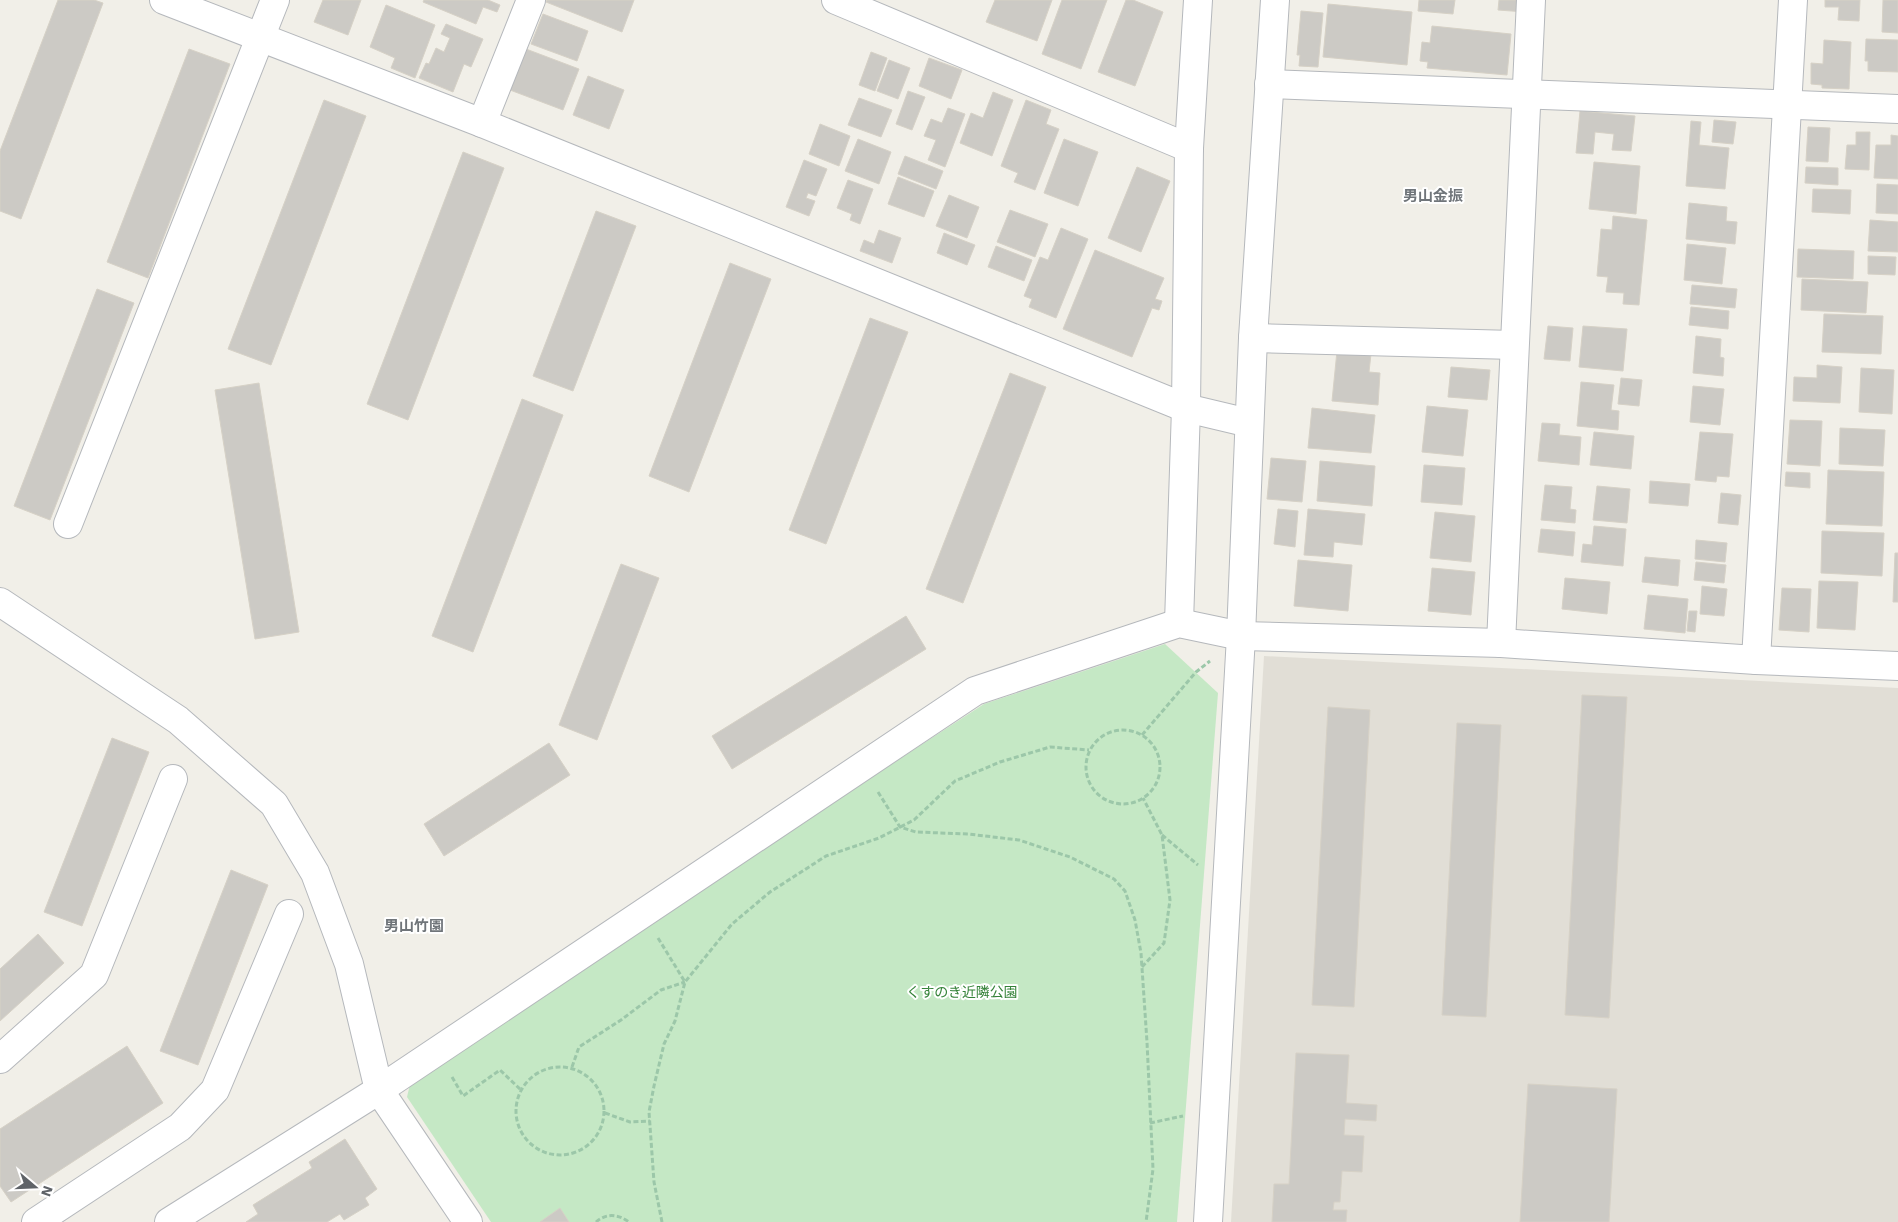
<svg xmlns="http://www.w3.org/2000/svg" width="1898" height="1222" viewBox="0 0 1898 1222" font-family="'Work Sans','Noto Sans JP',sans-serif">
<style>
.education{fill:#e1ded6}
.green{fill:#c5e8c5}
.building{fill:#cccac5;stroke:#d6d1c6}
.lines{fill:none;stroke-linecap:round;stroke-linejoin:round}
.minor-casing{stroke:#b5b8bc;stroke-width:30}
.path{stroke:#9cc7a9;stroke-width:3;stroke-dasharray:5 2.5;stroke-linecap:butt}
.minor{stroke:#fff;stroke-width:28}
.labels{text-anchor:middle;stroke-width:4;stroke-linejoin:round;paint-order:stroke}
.park-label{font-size:14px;fill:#348238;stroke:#fff}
.neighbourhood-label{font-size:15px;font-weight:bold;fill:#70757a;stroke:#fff}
</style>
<rect width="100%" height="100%" fill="#f1efe8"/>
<polygon class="education" points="1264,656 1898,688 1898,1222 1231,1222"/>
<polygon class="green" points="1165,644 1218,693 1177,1222 491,1222 407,1097 412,1076 984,704"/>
<g class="building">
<polygon points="58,0 94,0 103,3 21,219 0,211 0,151"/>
<polygon points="323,0 361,0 348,35 314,22"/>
<polygon points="424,0 488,0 500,5 497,12 483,7 476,24 423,2"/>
<polygon points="547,0 634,0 622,32 546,2"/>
<polygon points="995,0 1052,0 1037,41 986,22"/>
<polygon points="1062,0 1107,0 1081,69 1042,54"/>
<polygon points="1126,0 1133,0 1163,12 1135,86 1098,72"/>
<polygon points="1419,0 1455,0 1453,14 1418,11"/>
<polygon points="1499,0 1526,0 1525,12 1498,10"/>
<polygon points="1825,0 1860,0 1859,21 1838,20 1839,7 1825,7"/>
<polygon points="1883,0 1898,0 1898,33 1882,32"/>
<polygon points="1328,4 1412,12 1407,65 1323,57"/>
<polygon points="386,5 435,25 415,78 391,68 395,58 370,47"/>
<polygon points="1301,11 1323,13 1318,67 1299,66 1300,55 1297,55"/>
<polygon points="543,14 588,31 577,61 531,44"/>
<polygon points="446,24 483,39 471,67 464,64 453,92 419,78 426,63 429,64 436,48 444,52 450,38 441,34"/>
<polygon points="1432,26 1511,34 1507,75 1427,68 1428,62 1420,61 1422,42 1430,43"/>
<polygon points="1866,39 1898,40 1898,72 1868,71 1868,61 1865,61"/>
<polygon points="1824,40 1851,42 1849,89 1822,88 1822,85 1811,84 1811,63 1823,64"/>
<polygon points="189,49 230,64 148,278 107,262"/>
<polygon points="526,49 579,69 563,110 510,90"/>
<polygon points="871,52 887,58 875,91 859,85"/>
<polygon points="929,58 962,70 951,99 919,86"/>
<polygon points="889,60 910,68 898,99 877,91"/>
<polygon points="588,76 624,90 609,129 573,115"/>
<polygon points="908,91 925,97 912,130 896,124"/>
<polygon points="993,92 1013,100 992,156 960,143 971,113 983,118"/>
<polygon points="859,98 892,110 881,137 848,125"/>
<polygon points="324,100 366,116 271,365 228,349"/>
<polygon points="1026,100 1051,110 1046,124 1059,129 1035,190 1014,182 1018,173 1001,166"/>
<polygon points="948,108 965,114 945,167 928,160 936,140 924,136 931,119 942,123"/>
<polygon points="1580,111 1635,116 1631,151 1612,150 1614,134 1595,132 1593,154 1576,153"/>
<polygon points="1714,120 1736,122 1733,144 1712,142"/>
<polygon points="1691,121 1701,122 1699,145 1729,148 1725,189 1686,186"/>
<polygon points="820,124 850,136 839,166 809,154"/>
<polygon points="1808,127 1830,128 1828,162 1806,161"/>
<polygon points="1856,132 1870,132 1869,170 1845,169 1847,145 1856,145"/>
<polygon points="1891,135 1898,136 1898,179 1874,178 1876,145 1891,145"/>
<polygon points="858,139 891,152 879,184 845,171"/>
<polygon points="1064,139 1098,152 1078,206 1044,193"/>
<polygon points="463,152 504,168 408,420 367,404"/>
<polygon points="905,156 943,171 936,189 898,174"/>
<polygon points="804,160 827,169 816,196 808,193 806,198 815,201 809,216 786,207"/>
<polygon points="1594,162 1640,166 1636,214 1589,209"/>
<polygon points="1137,167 1170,181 1141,252 1108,238"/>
<polygon points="1806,167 1838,168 1838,185 1805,183"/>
<polygon points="898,177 934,191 924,217 888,204"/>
<polygon points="848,180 873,189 860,224 850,220 852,214 837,208"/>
<polygon points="1877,184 1898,185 1898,214 1876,213"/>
<polygon points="1813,189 1851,190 1850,214 1812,212"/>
<polygon points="949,195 979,207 967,238 936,226"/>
<polygon points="1689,203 1727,207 1726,221 1737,222 1735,244 1686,239"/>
<polygon points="1010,210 1048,224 1035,257 997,242"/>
<polygon points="596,211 636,226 573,391 533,376"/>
<polygon points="1613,216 1647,220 1639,305 1623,304 1624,293 1606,292 1608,277 1597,276 1601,229 1612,230"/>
<polygon points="1870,220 1898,222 1898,252 1868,251"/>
<polygon points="1061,228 1088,239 1056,318 1029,307 1032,299 1024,296 1040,257 1048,260"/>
<polygon points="879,230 901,238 892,263 860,251 864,240 874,244"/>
<polygon points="944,233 975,245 967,265 937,253"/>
<polygon points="1687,244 1726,248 1722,284 1684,280"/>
<polygon points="996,246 1032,260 1024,281 988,267"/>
<polygon points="1798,249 1854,251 1853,279 1797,277"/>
<polygon points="1095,250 1164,278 1155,299 1162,301 1159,310 1152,308 1132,357 1063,329"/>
<polygon points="1868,256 1896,257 1895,275 1868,274"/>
<polygon points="730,263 771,279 689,492 649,476"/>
<polygon points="1802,279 1868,282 1866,313 1801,310"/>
<polygon points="1692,285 1737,289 1735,308 1690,304"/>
<polygon points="97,289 134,303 50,520 14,506"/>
<polygon points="1691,307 1729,311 1728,329 1689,325"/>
<polygon points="1824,314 1883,316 1881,354 1822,352"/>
<polygon points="870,318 908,332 826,544 789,530"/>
<polygon points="1548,326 1573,328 1570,361 1544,359"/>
<polygon points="1583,326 1627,329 1623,371 1579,367"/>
<polygon points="1696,336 1721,339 1720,357 1724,358 1723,376 1693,373"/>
<polygon points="1337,351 1371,354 1369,372 1380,373 1378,405 1332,401"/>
<polygon points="1817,365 1842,367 1840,403 1793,401 1794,377 1817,378"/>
<polygon points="1451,367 1490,370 1487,400 1448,397"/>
<polygon points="1861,368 1894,370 1892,414 1859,412"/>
<polygon points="1010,373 1046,387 963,603 926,589"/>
<polygon points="1621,378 1642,380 1639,406 1618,404"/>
<polygon points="1581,382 1614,385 1611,410 1619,411 1618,430 1577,426"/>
<polygon points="259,383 299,632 255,639 215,390"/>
<polygon points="1693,386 1724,389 1720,425 1690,422"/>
<polygon points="522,399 563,415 473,652 432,636"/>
<polygon points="1427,406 1468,410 1463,456 1422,452"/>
<polygon points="1312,408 1375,415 1371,453 1308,448"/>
<polygon points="1790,420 1822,421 1820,466 1787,464"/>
<polygon points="1542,423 1560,424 1559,435 1581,437 1579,465 1538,461"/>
<polygon points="1840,428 1885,430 1883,466 1839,464"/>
<polygon points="1594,432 1634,436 1631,469 1590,465"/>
<polygon points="1700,432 1733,434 1729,477 1717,476 1716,482 1695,480"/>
<polygon points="1271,458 1306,461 1302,502 1267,499"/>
<polygon points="1320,461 1375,466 1372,506 1317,501"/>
<polygon points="1424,465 1465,468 1462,505 1421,502"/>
<polygon points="1828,470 1884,472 1882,526 1826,524"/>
<polygon points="1786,472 1810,473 1810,488 1785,486"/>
<polygon points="1650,481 1690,484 1688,506 1649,503"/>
<polygon points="1545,485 1572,487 1570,509 1576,510 1575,523 1541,520"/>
<polygon points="1597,486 1630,489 1627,523 1593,520"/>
<polygon points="1721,493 1741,495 1738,525 1718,523"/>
<polygon points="1278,509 1298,511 1295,547 1274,544"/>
<polygon points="1308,509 1365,514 1362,545 1334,542 1333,557 1304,555"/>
<polygon points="1435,512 1475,516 1471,562 1430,558"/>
<polygon points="1594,526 1626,529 1623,566 1581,562 1583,544 1592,545"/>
<polygon points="1541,529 1575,532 1573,556 1538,552"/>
<polygon points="1822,531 1884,533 1882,576 1821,573"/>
<polygon points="1696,540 1727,543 1725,562 1695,559"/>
<polygon points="1895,553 1898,553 1898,602 1893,602"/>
<polygon points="1645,557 1680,560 1678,586 1642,582"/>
<polygon points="1298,560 1352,565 1348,611 1294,606"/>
<polygon points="1696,562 1726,565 1724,583 1694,580"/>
<polygon points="621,564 659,578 597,740 559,725"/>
<polygon points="1432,568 1475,572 1471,615 1428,611"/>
<polygon points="1565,578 1610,582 1607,614 1562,609"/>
<polygon points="1819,581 1858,582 1855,630 1817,628"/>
<polygon points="1702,586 1727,589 1724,616 1700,614"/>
<polygon points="1782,588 1811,589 1809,632 1779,630"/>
<polygon points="1648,595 1688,599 1685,633 1644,629"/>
<polygon points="1689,611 1697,611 1695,632 1687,631"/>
<polygon points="906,616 926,649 732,769 712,736"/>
<polygon points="1582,695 1627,697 1609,1018 1565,1015"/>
<polygon points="1328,707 1370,710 1354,1007 1312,1005"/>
<polygon points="1457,723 1501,725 1486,1017 1442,1015"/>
<polygon points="112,738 149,752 82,926 44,912"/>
<polygon points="549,743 570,775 444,856 424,824"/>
<polygon points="231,870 268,885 198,1065 160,1051"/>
<polygon points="38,934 64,963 0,1021 0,969"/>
<polygon points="127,1046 163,1103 11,1202 0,1186 0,1129"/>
<polygon points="1296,1053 1349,1055 1346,1103 1377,1105 1376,1121 1345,1119 1344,1135 1364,1136 1362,1172 1342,1171 1340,1202 1334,1202 1333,1210 1347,1210 1346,1222 1272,1222 1274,1184 1289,1184"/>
<polygon points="1528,1084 1617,1089 1609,1222 1520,1222"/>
<polygon points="345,1139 377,1189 365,1198 369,1205 344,1220 340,1214 327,1222 246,1222 258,1214 253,1205 312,1168 309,1162"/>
<polygon points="560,1208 569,1222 540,1222"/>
</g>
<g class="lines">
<g class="minor-casing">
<g id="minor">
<polyline points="164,0 482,123 1186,408 1249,423"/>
<polyline points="836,0 1189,148"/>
<polyline points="1269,84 1898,109"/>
<polyline points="482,123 531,0"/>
<polyline points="1253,338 1514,345"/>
<polyline points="68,524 275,0"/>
<polyline points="0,602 178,720 274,804 315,873 349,964 379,1090 468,1222"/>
<polyline points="1179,623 1186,408 1189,148 1198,0"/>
<polyline points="1501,643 1531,0"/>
<polyline points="1756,660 1793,0"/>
<polyline points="0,1059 94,975 173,779"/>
<polyline points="36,1222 180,1127 215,1090 289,914"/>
<polyline points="169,1222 379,1090 975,691 1179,623 1241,636 1501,643 1756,660 1898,666"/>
<polyline points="1208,1222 1241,636 1253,338 1275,0"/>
</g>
</g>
<g class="path">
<circle cx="1123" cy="767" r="37"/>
<polyline points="1142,735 1196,672 1210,661"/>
<polyline points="878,792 900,827 916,832 968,834 1019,840 1070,857 1114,879 1125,891 1135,920 1141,953 1147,1042 1153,1169 1146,1222"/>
<polyline points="1162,835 1198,865"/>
<polyline points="658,938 685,982"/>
<polyline points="1142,967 1164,943 1170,900 1162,835 1143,798"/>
<circle cx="560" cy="1111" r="44"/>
<polyline points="572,1067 579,1047 621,1020 661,990 685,982"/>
<polyline points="452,1077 463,1096 500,1070 521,1090"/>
<polyline points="605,1113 630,1122 650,1121"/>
<polyline points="1150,1123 1183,1116"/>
<path d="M596,1222c10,-9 22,-8 33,0"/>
<polyline points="662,1222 654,1182 649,1112 654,1086 664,1044 675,1021 685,982 732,924 770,892 826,856 879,838 914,820 955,781 1000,762 1050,747 1089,750"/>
</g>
<use href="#minor" class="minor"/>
</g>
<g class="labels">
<g class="park-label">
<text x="962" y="997">くすのき近隣公園</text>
</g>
<g class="neighbourhood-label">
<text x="1433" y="201">男山金振</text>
<text x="414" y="931">男山竹園</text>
</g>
</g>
<g transform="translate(35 1187) rotate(109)" stroke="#ffffff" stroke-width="4" paint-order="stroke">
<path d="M0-4L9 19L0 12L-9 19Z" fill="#5f6368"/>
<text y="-8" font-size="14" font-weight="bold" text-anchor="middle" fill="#5f6368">N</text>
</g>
</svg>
